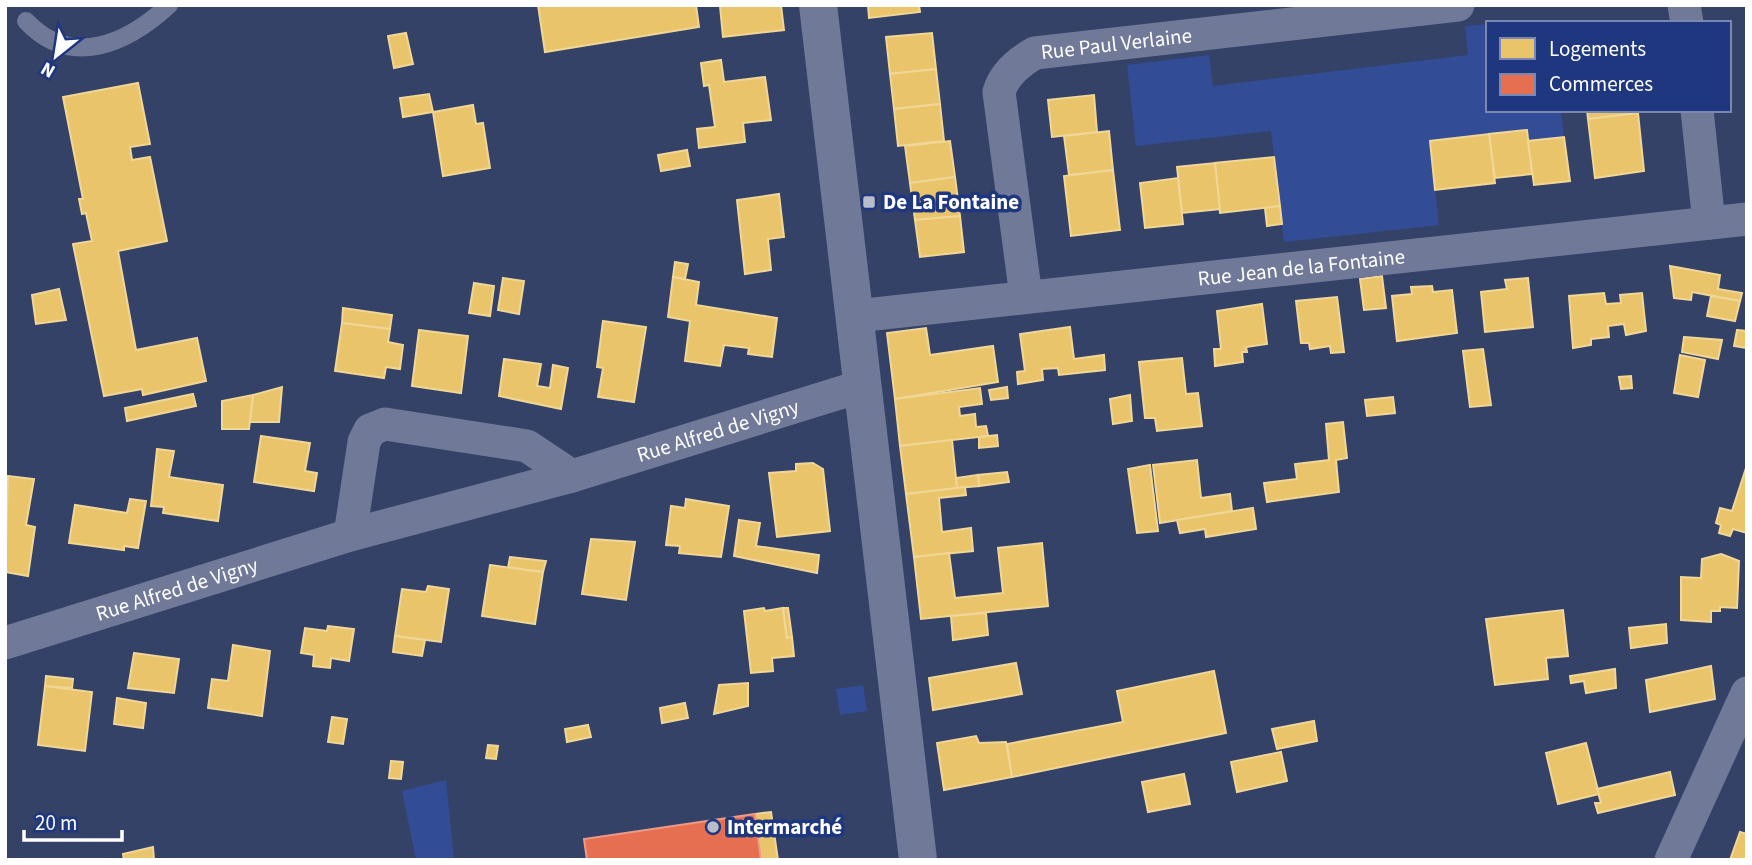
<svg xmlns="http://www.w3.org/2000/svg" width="1752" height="865" viewBox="0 0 1752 865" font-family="'Source Sans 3',sans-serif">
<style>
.green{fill:#324c96}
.homes{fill:#e9c46a;stroke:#f0d697;stroke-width:2}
.shops{fill:#e76f51;stroke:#ee9a85;stroke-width:2}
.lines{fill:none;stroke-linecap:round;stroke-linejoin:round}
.service{stroke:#707997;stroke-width:18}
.minor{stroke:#707997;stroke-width:33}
.tertiary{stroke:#707997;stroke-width:38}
.poi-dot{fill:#b8bdca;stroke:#1f377e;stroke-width:2.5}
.labels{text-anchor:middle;stroke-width:7;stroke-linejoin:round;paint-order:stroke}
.street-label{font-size:21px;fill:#fff;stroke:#1f377e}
.poi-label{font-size:21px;font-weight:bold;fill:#fff;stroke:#1f377e;text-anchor:start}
</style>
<rect width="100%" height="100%" fill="#354268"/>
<g class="green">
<polygon points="1488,24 1488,110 1561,110 1564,137 1528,141 1526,130 1430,141 1439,225 1284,242 1271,131 1136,146 1127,65 1209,55 1213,86 1468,55 1465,26"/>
<polygon points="863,685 867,711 840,715 836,689"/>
<polygon points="446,780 454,860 416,860 402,791"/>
</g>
<g class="homes">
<polygon points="538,5 696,5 699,27 545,52"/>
<polygon points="781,5 784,30 723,37 720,6"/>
<polygon points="868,5 919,5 920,12 869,18"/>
<polygon points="406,33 413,64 394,68 388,36"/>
<polygon points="932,33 936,69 890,74 886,37"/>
<polygon points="721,60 724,82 765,77 771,120 743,123 745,142 699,148 697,129 715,127 709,85 704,86 701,63"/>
<polygon points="936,69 940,104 894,109 890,74"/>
<polygon points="138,83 150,144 130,147 132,160 150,157 167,241 118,251 136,350 197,338 206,381 143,395 142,389 104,396 73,244 92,241 86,213 82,214 79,199 83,199 63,97"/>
<polygon points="429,94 433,112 403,117 400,98"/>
<polygon points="1094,95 1097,132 1052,137 1048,100"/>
<polygon points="940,104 944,141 898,146 894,109"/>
<polygon points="473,105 476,124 483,123 490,168 443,176 433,112"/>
<polygon points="1587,110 1631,110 1632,114 1588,119"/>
<polygon points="1638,113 1644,171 1595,178 1588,119"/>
<polygon points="1527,130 1532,174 1495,178 1489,134"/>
<polygon points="1109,131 1113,170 1069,175 1064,136"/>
<polygon points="1489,134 1495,183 1435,190 1430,141"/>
<polygon points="1564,137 1570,181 1534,185 1528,141"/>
<polygon points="950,141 955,177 910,183 905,146"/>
<polygon points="687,150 690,166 661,171 658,155"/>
<polygon points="1274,157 1280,206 1220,213 1215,163"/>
<polygon points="1215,163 1220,209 1182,213 1177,167"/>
<polygon points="1113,170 1120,230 1071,236 1064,176"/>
<polygon points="955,177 960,216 915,220 910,183"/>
<polygon points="1178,178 1183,224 1145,228 1140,183"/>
<polygon points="779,194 784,237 768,239 771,270 745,274 737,200"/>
<polygon points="1280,206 1282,224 1267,226 1265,208"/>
<polygon points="960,216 964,252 920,257 915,220"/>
<polygon points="675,262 688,264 685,279 673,277"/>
<polygon points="1670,266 1720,275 1718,289 1742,293 1740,301 1692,292 1691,300 1674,298"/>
<polygon points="1382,276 1386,308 1364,310 1360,279"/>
<polygon points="673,277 699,282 696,305 777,318 772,357 748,354 749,348 724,345 720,366 685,361 690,321 668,317"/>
<polygon points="503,278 524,281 519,314 498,310"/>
<polygon points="1528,278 1533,327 1485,332 1481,292 1507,289 1505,280"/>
<polygon points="474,283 494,286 490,316 469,313"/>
<polygon points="1432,286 1433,292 1452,290 1457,333 1397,341 1392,296 1412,294 1411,287"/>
<polygon points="59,289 66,320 36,324 32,295"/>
<polygon points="1604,293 1606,304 1621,303 1620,295 1642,293 1646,331 1626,335 1624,324 1608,326 1609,337 1591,339 1591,345 1573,348 1569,296"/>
<polygon points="1711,296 1740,301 1735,321 1707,316"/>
<polygon points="1337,297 1344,352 1331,353 1330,346 1310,349 1309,343 1301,343 1296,301"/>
<polygon points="1262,304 1267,344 1246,347 1247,352 1242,352 1243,362 1215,366 1214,349 1221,349 1217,311"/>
<polygon points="343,308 392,315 390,329 342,323"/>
<polygon points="603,321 646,327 634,402 598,397 603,368 597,367"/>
<polygon points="342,323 390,329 388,342 403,345 400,369 386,367 384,378 335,371"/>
<polygon points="1070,327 1074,359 1104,355 1105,370 1059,375 1058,368 1042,369 1043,380 1018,384 1017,372 1025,371 1020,334"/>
<polygon points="926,328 930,355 993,346 998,382 895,399 887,333"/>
<polygon points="419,330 468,336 461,393 412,386"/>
<polygon points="1737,330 1747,331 1747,348 1734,346"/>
<polygon points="1684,337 1722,340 1718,359 1682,352"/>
<polygon points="1483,349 1491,405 1470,407 1463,351"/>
<polygon points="1680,355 1705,360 1698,397 1674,393"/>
<polygon points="1182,358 1186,394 1198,393 1202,426 1157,431 1155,418 1145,418 1139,362"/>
<polygon points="504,359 541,364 537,386 550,388 553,365 568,368 561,409 499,396"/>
<polygon points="1631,376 1632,388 1621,389 1619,377"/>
<polygon points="282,387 279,422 250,422 253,395"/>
<polygon points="1007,387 1008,398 991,400 989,390"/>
<polygon points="980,388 982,404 959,407 960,416 975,414 976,427 986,426 988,436 900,446 895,399"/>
<polygon points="193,394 196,406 127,421 125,408"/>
<polygon points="253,395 249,429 222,429 222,401"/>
<polygon points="1130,395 1132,421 1113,424 1110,399"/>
<polygon points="1393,397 1395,413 1367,416 1365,400"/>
<polygon points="1343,422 1347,458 1336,460 1339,492 1267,502 1264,483 1297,479 1295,464 1329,460 1326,424"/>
<polygon points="997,435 998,446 979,448 979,437"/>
<polygon points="261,436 310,443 305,471 317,473 314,491 254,482"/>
<polygon points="952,440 957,488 906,494 900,446"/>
<polygon points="157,449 174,451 169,477 223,485 218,521 163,513 164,507 151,506"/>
<polygon points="1197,460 1201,498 1230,494 1232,511 1160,523 1153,465"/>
<polygon points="813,463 823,469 830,531 777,537 769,473 796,471 796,464"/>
<polygon points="1150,465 1158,531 1137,533 1128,469"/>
<polygon points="1746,468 1747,533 1733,529 1730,536 1719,533 1721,525 1716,523 1720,508 1732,511"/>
<polygon points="1007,472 1009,482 979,486 978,475"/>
<polygon points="978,475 979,486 957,488 956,478"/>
<polygon points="8,476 34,479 26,525 35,527 28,576 5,572"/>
<polygon points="965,487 966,495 939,498 942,532 971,528 973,551 914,557 906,494"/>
<polygon points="130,499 146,501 138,548 124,546 124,550 69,543 75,505 127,513"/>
<polygon points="686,499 729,506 721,557 679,553 680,546 666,545 671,506 685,508"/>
<polygon points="1253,508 1256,529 1206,537 1205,529 1180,533 1177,520"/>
<polygon points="739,520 760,523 756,546 819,555 817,573 734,556"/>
<polygon points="591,539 635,542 626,600 582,594"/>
<polygon points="1042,543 1048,606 921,619 914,557 949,553 955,598 1003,593 998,548"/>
<polygon points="1721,554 1739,561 1737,608 1720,607 1720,611 1711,611 1711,622 1681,620 1681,577 1701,578 1702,559"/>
<polygon points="510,557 546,561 543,572 508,568"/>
<polygon points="490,565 543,572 535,624 482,616"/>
<polygon points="428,586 449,589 441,642 395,636 402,589 426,592"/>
<polygon points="764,608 765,611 783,608 787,638 792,637 794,656 772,658 773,671 751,673 744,611"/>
<polygon points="783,608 788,608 792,637 787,638"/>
<polygon points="1563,610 1568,656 1546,658 1548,679 1495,685 1486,619"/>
<polygon points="986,613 988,635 953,640 951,616"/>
<polygon points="1666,624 1667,643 1631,648 1629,628"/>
<polygon points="328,626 354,629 349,661 331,658 330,668 313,666 314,655 301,653 305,628 327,631"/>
<polygon points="395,636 425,640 422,656 393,652"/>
<polygon points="233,645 270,651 262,716 208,708 212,679 228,681"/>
<polygon points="134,653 179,659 174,693 128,688"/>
<polygon points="1016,663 1022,694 933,710 929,678"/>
<polygon points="1711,666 1715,699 1650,712 1646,680"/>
<polygon points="1615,669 1616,688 1586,693 1584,681 1571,683 1570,676"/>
<polygon points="1214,671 1226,733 1012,777 1007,744 1123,722 1117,691"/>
<polygon points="46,676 73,679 72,688 45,686"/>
<polygon points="748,683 748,706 714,714 719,685"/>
<polygon points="45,686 92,692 85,751 38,745"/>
<polygon points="117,698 146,703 143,728 114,724"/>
<polygon points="685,703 688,718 662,723 660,708"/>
<polygon points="332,717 347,719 343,744 328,742"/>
<polygon points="1314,721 1317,741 1277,749 1272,729"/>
<polygon points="588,725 591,737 567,742 565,729"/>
<polygon points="976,736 979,743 1006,742 1012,777 944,790 937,743"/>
<polygon points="1586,743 1599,794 1558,804 1546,753"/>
<polygon points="488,745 498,746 496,759 486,758"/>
<polygon points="1281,752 1287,781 1237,792 1231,762"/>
<polygon points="391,761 403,762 401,779 389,778"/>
<polygon points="1670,772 1675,795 1598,813 1595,803 1601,803 1597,789"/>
<polygon points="1184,774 1190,804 1148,812 1142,782"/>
<polygon points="771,812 778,860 761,860 755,814"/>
<polygon points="1740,832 1747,834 1747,860 1730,860"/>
<polygon points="153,847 154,860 124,860 123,854"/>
</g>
<polygon class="shops" points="755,814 761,860 587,860 584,839"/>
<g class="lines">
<path class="service" d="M26,21c45,48 101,23 143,-16"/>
<g class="minor">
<polyline points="1684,5 1687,23"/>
<polyline points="1697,110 1709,223"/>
<path id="s1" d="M1026,297l-27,-205c5,-17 20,-30 36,-39l423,-48"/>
<path id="s2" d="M856,316l891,-97"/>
<polyline points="350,535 364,442 370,430 385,424 527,446 572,476"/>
<path id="s3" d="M5,643l345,-108 222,-59 290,-90"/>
<polyline points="1671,860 1747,693"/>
</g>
<polyline class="tertiary" points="818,5 918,860"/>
</g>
<g class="poi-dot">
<rect x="862" y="195" width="14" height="14" rx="3.5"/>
<circle cx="713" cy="827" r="7"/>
</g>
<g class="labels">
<g class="street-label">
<text dy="7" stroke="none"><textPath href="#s1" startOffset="343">Rue Paul Verlaine</textPath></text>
<text dy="7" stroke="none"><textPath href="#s2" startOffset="448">Rue Jean de la Fontaine</textPath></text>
<text dy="7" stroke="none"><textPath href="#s3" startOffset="744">Rue Alfred de Vigny</textPath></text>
<text dy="7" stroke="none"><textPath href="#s3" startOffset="180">Rue Alfred de Vigny</textPath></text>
</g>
<g class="poi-label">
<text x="883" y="209">De La Fontaine</text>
<text x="727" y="834">Intermarché</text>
</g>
</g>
<rect width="1752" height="865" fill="none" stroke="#ffffff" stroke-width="14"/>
<rect x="1486" y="21" width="245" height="91" fill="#1f377e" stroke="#7987b2" stroke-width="2"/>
<rect x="1500" y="38" width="35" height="21" fill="#e9c46a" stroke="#7987b2" stroke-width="2"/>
<text x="1549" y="56" font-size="21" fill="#ffffff">Logements</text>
<rect x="1500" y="74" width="35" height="21" fill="#e76f51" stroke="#7987b2" stroke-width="2"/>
<text x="1549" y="91" font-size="21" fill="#ffffff">Commerces</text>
<g transform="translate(56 56) rotate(210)" stroke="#1f377e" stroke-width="5" paint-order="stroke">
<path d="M0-5L12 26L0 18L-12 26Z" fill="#ffffff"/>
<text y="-10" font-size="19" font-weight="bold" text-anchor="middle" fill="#ffffff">N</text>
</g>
<path d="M24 830v10h98v-10" fill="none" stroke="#ffffff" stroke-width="3.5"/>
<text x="35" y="830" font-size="21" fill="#ffffff" stroke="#1f377e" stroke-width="5" paint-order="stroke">20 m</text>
</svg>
